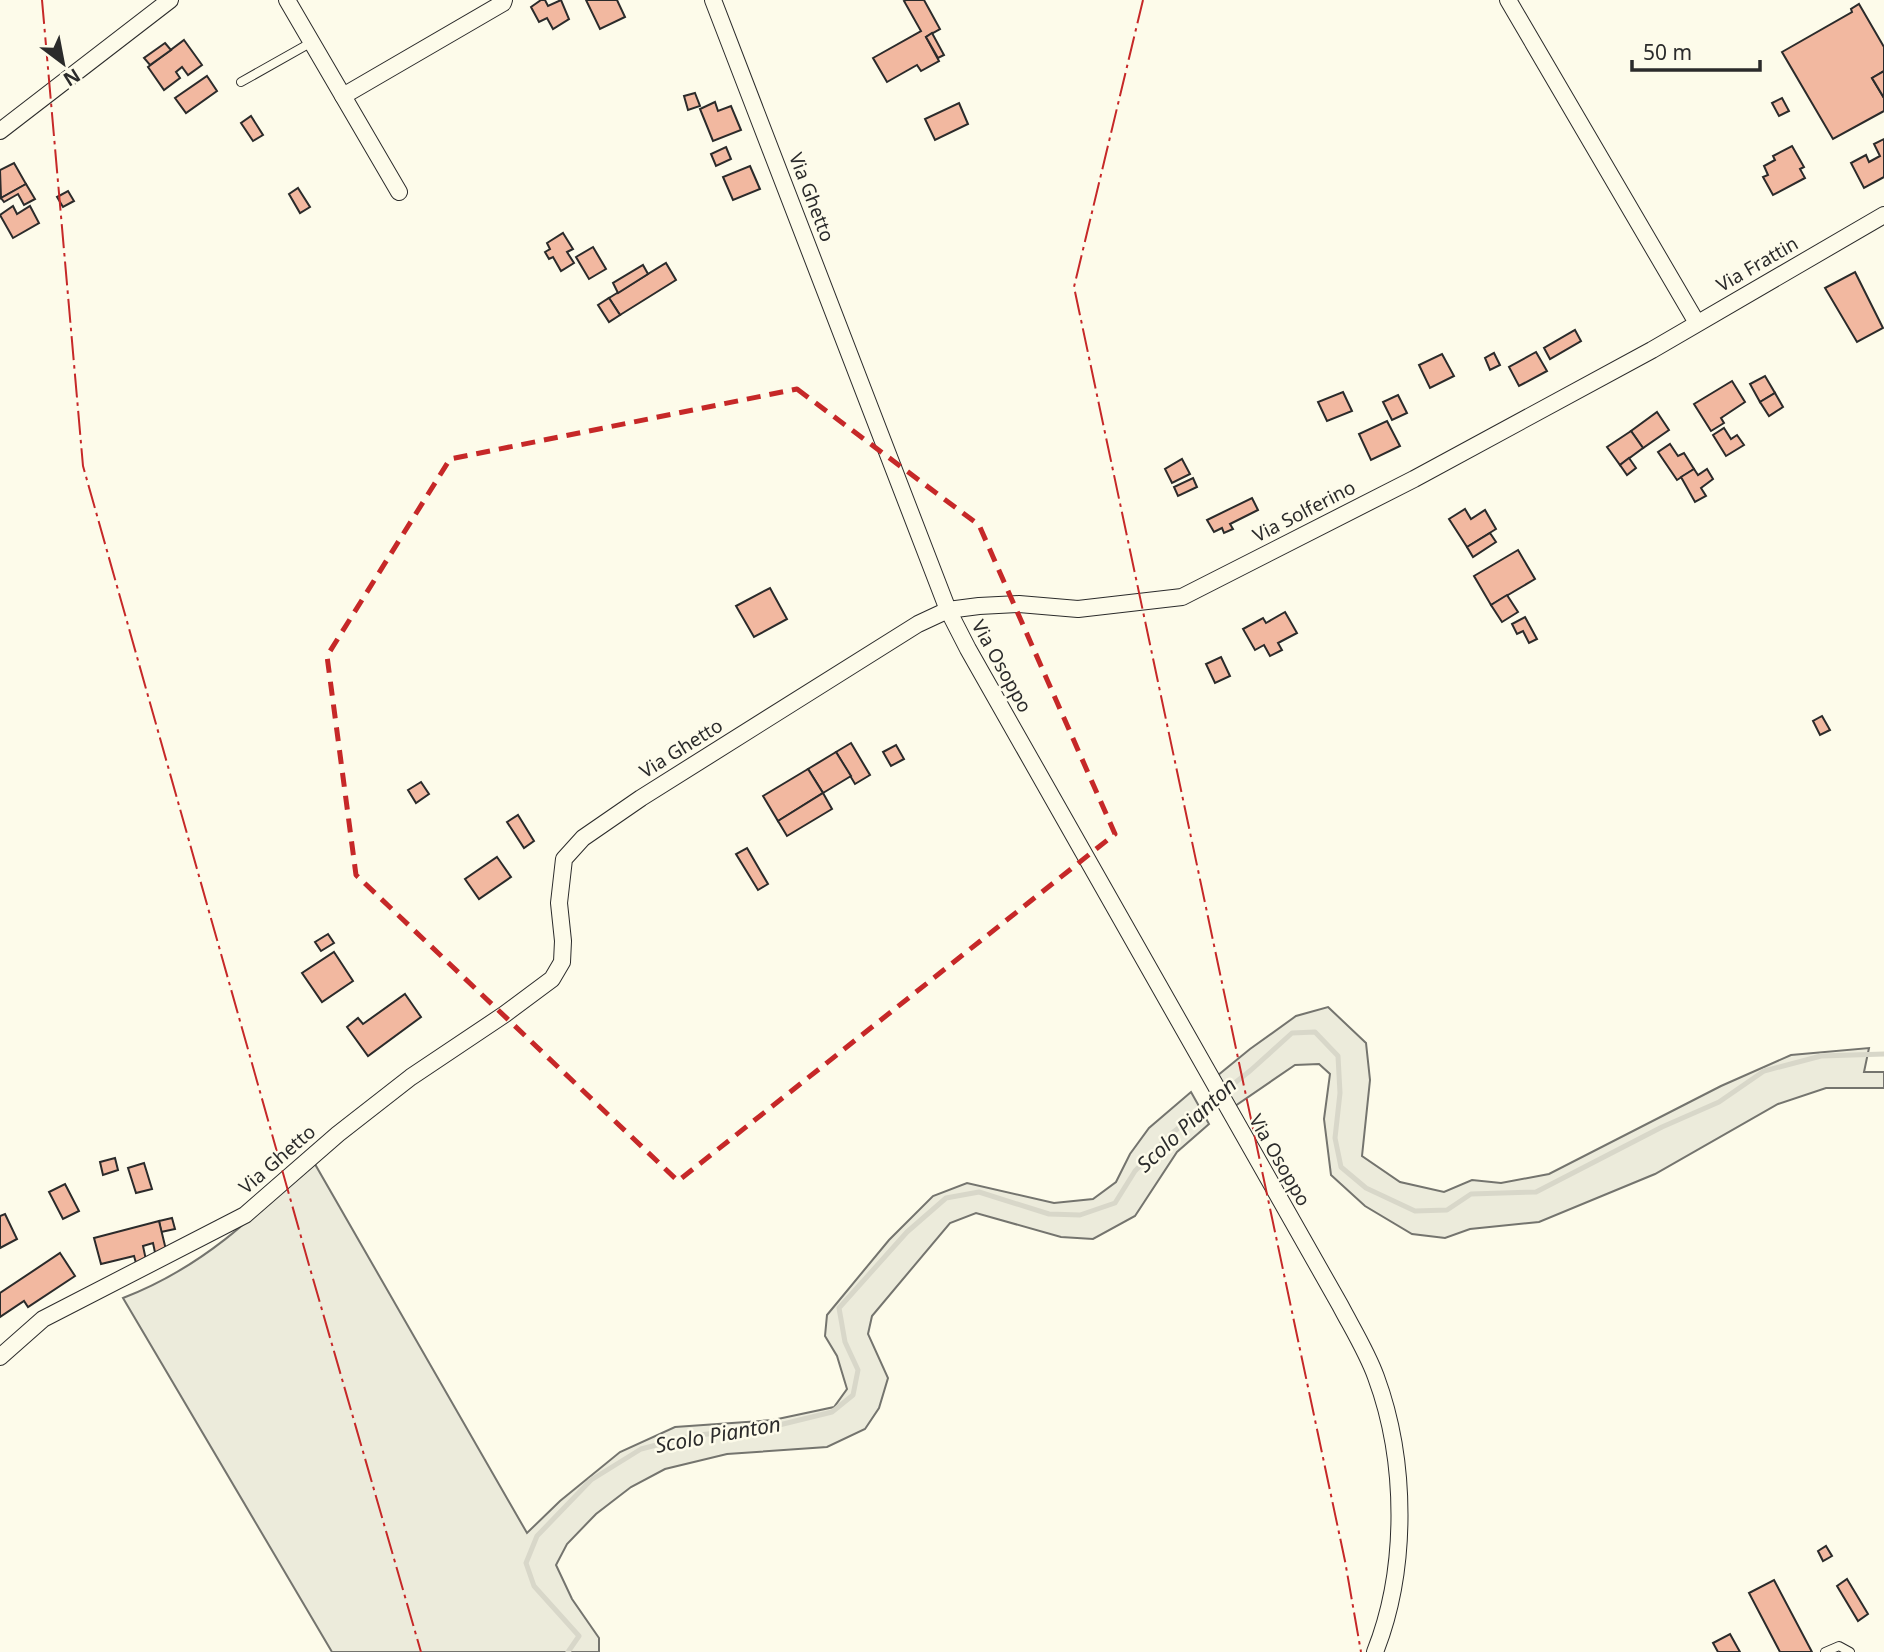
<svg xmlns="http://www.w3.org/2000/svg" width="1884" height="1652" viewBox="0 0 1884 1652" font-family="'Noto Sans',sans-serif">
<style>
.green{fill:#ecebdb;stroke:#74746e;stroke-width:2}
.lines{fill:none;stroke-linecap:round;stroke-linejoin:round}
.stream{stroke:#d8d7c9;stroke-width:5}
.building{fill:#f2b8a0;stroke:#2b2b2b;stroke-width:2}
.lane-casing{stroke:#2b2b2b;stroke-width:10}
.street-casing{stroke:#2b2b2b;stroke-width:18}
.lane{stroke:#fdfbea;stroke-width:8}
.street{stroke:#fdfbea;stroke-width:16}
.power{stroke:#c62828;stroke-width:2;stroke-dasharray:24 5 3.5 5;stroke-linecap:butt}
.marked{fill:none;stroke:#c62828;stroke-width:5;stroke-dasharray:14 9;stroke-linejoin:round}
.labels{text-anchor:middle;stroke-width:5;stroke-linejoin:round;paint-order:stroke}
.street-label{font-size:19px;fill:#2b2b2b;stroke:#fdfbea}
.water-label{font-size:21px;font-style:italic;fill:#2b2b2b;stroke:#fdfbea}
</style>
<rect width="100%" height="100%" fill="#fdfbea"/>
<g class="green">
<polygon points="1328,1007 1366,1043 1370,1080 1362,1156 1400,1182 1444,1192 1472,1180 1501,1183 1549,1174 1721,1086 1791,1055 1869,1048 1864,1072 1884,1072 1884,1088 1826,1088 1778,1104 1655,1174 1539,1222 1470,1229 1445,1238 1412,1234 1365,1206 1331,1175 1324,1119 1330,1074 1319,1064 1295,1065 1235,1106 1217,1076 1250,1049 1296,1016"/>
<path d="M1191,1092l18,32 -32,28 -42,64 -42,23 -32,-2 -85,-24 -26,10 -78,93 -4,18 20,44 -9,30 -14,21 -38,18 -100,7 -62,15 -34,18 -35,27 -29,30 -11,21 16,34 27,39v14h-267l-209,-354c78,-30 131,-80 189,-139l215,374 33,-32 60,-49 55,-25 98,-7 61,-13 13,-18 -10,-33 -12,-20 2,-21 62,-75 44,-44 34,-13 87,20 39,-4 23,-17 14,-28 19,-26z"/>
</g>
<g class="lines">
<polyline class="stream" points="568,1652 579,1636 534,1586 526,1563 537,1536 591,1480 641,1449 691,1436 775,1426 832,1412 853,1395 858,1370 845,1342 839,1308 907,1232 946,1198 979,1192 1049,1214 1080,1215 1115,1203 1135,1171 1171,1134 1251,1070 1292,1033 1315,1032 1338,1056 1340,1093 1335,1138 1341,1167 1366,1188 1415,1211 1447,1210 1471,1194 1536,1192 1662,1127 1719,1102 1764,1071 1821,1056 1884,1054"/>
</g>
<g class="building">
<polygon points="541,0 545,0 548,6 561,0 569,19 553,29 547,18 539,22 531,7"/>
<polygon points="586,0 617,0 625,17 600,29"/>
<polygon points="906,0 924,0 940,29 926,37 939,61 921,71 917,65 887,82 873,58 921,31 904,1"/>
<polygon points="1859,4 1884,47 1884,71 1872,78 1884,98 1884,111 1833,139 1782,52 1852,12 1851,9"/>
<polygon points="932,33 944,55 938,58 926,37"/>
<polygon points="184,40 202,65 188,75 182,67 176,72 180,78 164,90 148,67"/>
<polygon points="165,43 171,50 150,65 144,58"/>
<polygon points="1884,71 1884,98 1872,78"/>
<polygon points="207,76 217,91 186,113 175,98"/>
<polygon points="695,93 700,106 688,110 684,96"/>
<polygon points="1782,98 1789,111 1779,116 1772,103"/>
<polygon points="715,102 718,111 731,106 741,130 713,141 700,109"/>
<polygon points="959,103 968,124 935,140 925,119"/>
<polygon points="251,116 263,135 253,141 241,123"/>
<polygon points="1884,139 1884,177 1864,188 1851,163 1866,155 1869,162 1880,156 1874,144"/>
<polygon points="1792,146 1804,167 1800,169 1805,178 1773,195 1763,177 1768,175 1764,166 1775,160 1773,156"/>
<polygon points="726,147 731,159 716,166 711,154"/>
<polygon points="14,163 26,184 1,198 0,170"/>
<polygon points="750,166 760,189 733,200 723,177"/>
<polygon points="26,184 35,199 24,205 18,194 4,202 1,198"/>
<polygon points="298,188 310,207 300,213 289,194"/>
<polygon points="68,191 74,201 63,207 57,197"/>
<polygon points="13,206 17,214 30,206 39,223 13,238 0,215"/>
<polygon points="563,233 573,249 567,252 574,263 561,271 553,257 549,259 545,252 550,249 547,243"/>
<polygon points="593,247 606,269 589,279 576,257"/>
<polygon points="666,263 676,280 620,315 609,298"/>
<polygon points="643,265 648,274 618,293 613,283"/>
<polygon points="1855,272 1883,328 1857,342 1825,288"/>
<polygon points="609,298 620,315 609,322 598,305"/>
<polygon points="1575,330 1581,341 1550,359 1544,348"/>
<polygon points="1536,352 1547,371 1519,386 1509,367"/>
<polygon points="1494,353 1500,365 1490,370 1485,358"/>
<polygon points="1442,354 1454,376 1430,388 1419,365"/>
<polygon points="1765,376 1775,393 1760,402 1750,384"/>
<polygon points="1732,381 1745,402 1721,418 1724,423 1711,431 1694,404"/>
<polygon points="1343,392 1352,411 1327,421 1318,402"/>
<polygon points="1775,393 1783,407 1769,416 1760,402"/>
<polygon points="1398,395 1407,413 1392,420 1383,402"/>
<polygon points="1657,412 1669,430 1643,448 1631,431"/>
<polygon points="1387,421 1400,446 1371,460 1359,434"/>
<polygon points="1724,428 1731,439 1737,435 1744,445 1726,456 1713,435"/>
<polygon points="1631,431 1643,448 1620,465 1607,447"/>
<polygon points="1670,444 1678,456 1684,453 1694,469 1677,480 1658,452"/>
<polygon points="1629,458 1636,468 1627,475 1620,465"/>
<polygon points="1182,459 1190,474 1172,483 1165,469"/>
<polygon points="1694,469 1698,475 1707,469 1713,479 1701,488 1706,496 1695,502 1681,477"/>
<polygon points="1193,478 1197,487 1178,496 1174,487"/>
<polygon points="1252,498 1258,510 1230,524 1233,529 1224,533 1222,528 1214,532 1207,520"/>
<polygon points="1465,509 1471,519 1485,510 1496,529 1467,547 1449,519"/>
<polygon points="1490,533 1496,542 1473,557 1467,547"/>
<polygon points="1518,550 1535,579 1491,605 1474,576"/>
<polygon points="770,588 787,619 754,637 736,606"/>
<polygon points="1507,595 1518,612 1502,622 1491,605"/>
<polygon points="1285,612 1297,633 1278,643 1282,650 1270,656 1264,645 1255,650 1243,629 1263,618 1266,623"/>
<polygon points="1525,617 1537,639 1529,643 1523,631 1517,634 1512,624"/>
<polygon points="1221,657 1230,676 1215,683 1206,664"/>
<polygon points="1822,716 1830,730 1820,735 1813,721"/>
<polygon points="851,743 870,775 855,784 836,752"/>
<polygon points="896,745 904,759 891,766 883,752"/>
<polygon points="836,752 851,776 823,793 808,769"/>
<polygon points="808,769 823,793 778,821 763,796"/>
<polygon points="421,782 429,794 416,803 408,790"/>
<polygon points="823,793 832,809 787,836 778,821"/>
<polygon points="518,815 534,841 524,848 507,822"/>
<polygon points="747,848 768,884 758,890 736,854"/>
<polygon points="497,857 511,877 479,899 465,879"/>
<polygon points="328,934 334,943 321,951 315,942"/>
<polygon points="334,952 353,981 322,1002 302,973"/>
<polygon points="405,994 421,1017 368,1056 347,1027 358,1018 363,1024"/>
<polygon points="115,1158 118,1170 103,1175 100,1162"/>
<polygon points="144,1163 152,1189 136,1193 128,1168"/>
<polygon points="65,1184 79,1211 63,1219 49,1192"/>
<polygon points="5,1214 17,1239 0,1248 0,1216"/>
<polygon points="172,1218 175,1229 161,1232 159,1221"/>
<polygon points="159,1221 167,1254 156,1257 153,1243 143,1246 146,1260 136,1263 134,1256 101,1264 94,1238"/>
<polygon points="60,1253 75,1276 28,1307 24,1301 0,1317 0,1293"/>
<polygon points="1826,1546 1832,1556 1823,1561 1818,1551"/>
<polygon points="1847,1579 1868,1614 1858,1621 1837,1586"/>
<polygon points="1774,1580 1812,1652 1780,1652 1749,1593"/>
<polygon points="1730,1634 1740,1652 1718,1652 1713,1643"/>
</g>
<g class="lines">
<g class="lane-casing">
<g id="lane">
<polyline points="241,82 312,42"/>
<polyline points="1825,1652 1839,1646 1850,1652"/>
</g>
</g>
<g class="street-casing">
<g id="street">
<polyline points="287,0 399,192"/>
<path d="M713,0l235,610 20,39 372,656c12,23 27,47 36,72 31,84 32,192 -1,275"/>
<polyline points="1508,0 1697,323"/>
<polyline points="343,96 503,3 504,0"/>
<polyline points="0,131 170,0"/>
<polyline points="0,1357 43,1319 245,1215 338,1134 411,1077 505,1014 552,979 562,962 563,941 559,903 564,859 583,838 641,798 918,624 948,610 979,606 1019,604 1078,609 1182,597 1414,479 1652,350 1884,215"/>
</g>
</g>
<use href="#lane" class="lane"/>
<use href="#street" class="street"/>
<g class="power">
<polyline points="42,0 83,466 309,1265 421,1652"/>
<polyline points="1143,0 1074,287 1345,1561 1361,1652"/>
</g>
</g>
<path class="marked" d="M797,389l182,136 136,309 -437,347 -322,-306 -29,-219 123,-197z"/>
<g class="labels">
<g class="street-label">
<text transform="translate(812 197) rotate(69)" y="7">Via Ghetto</text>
<text transform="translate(1757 264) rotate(-30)" y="7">Via Frattin</text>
<text transform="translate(1304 511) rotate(-27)" y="7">Via Solferino</text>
<text transform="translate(1002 666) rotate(61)" y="7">Via Osoppo</text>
<text transform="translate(681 748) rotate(-32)" y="7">Via Ghetto</text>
<text transform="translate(277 1159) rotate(-41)" y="7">Via Ghetto</text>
<text transform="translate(1280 1160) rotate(60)" y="7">Via Osoppo</text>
</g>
<g class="water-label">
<text transform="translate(1187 1125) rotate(-43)" y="7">Scolo Pianton</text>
<text transform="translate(718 1435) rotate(-10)" y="7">Scolo Pianton</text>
</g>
</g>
<g transform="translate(63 63) rotate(148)" stroke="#fdfbea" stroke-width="5" paint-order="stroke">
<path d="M0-5L12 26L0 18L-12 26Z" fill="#2b2b2b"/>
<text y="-10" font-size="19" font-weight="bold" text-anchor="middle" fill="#2b2b2b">N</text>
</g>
<path d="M1632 60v10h128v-10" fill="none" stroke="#2b2b2b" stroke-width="3.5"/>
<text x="1643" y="60" font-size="21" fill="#2b2b2b" stroke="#fdfbea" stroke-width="5" paint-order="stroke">50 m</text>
</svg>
